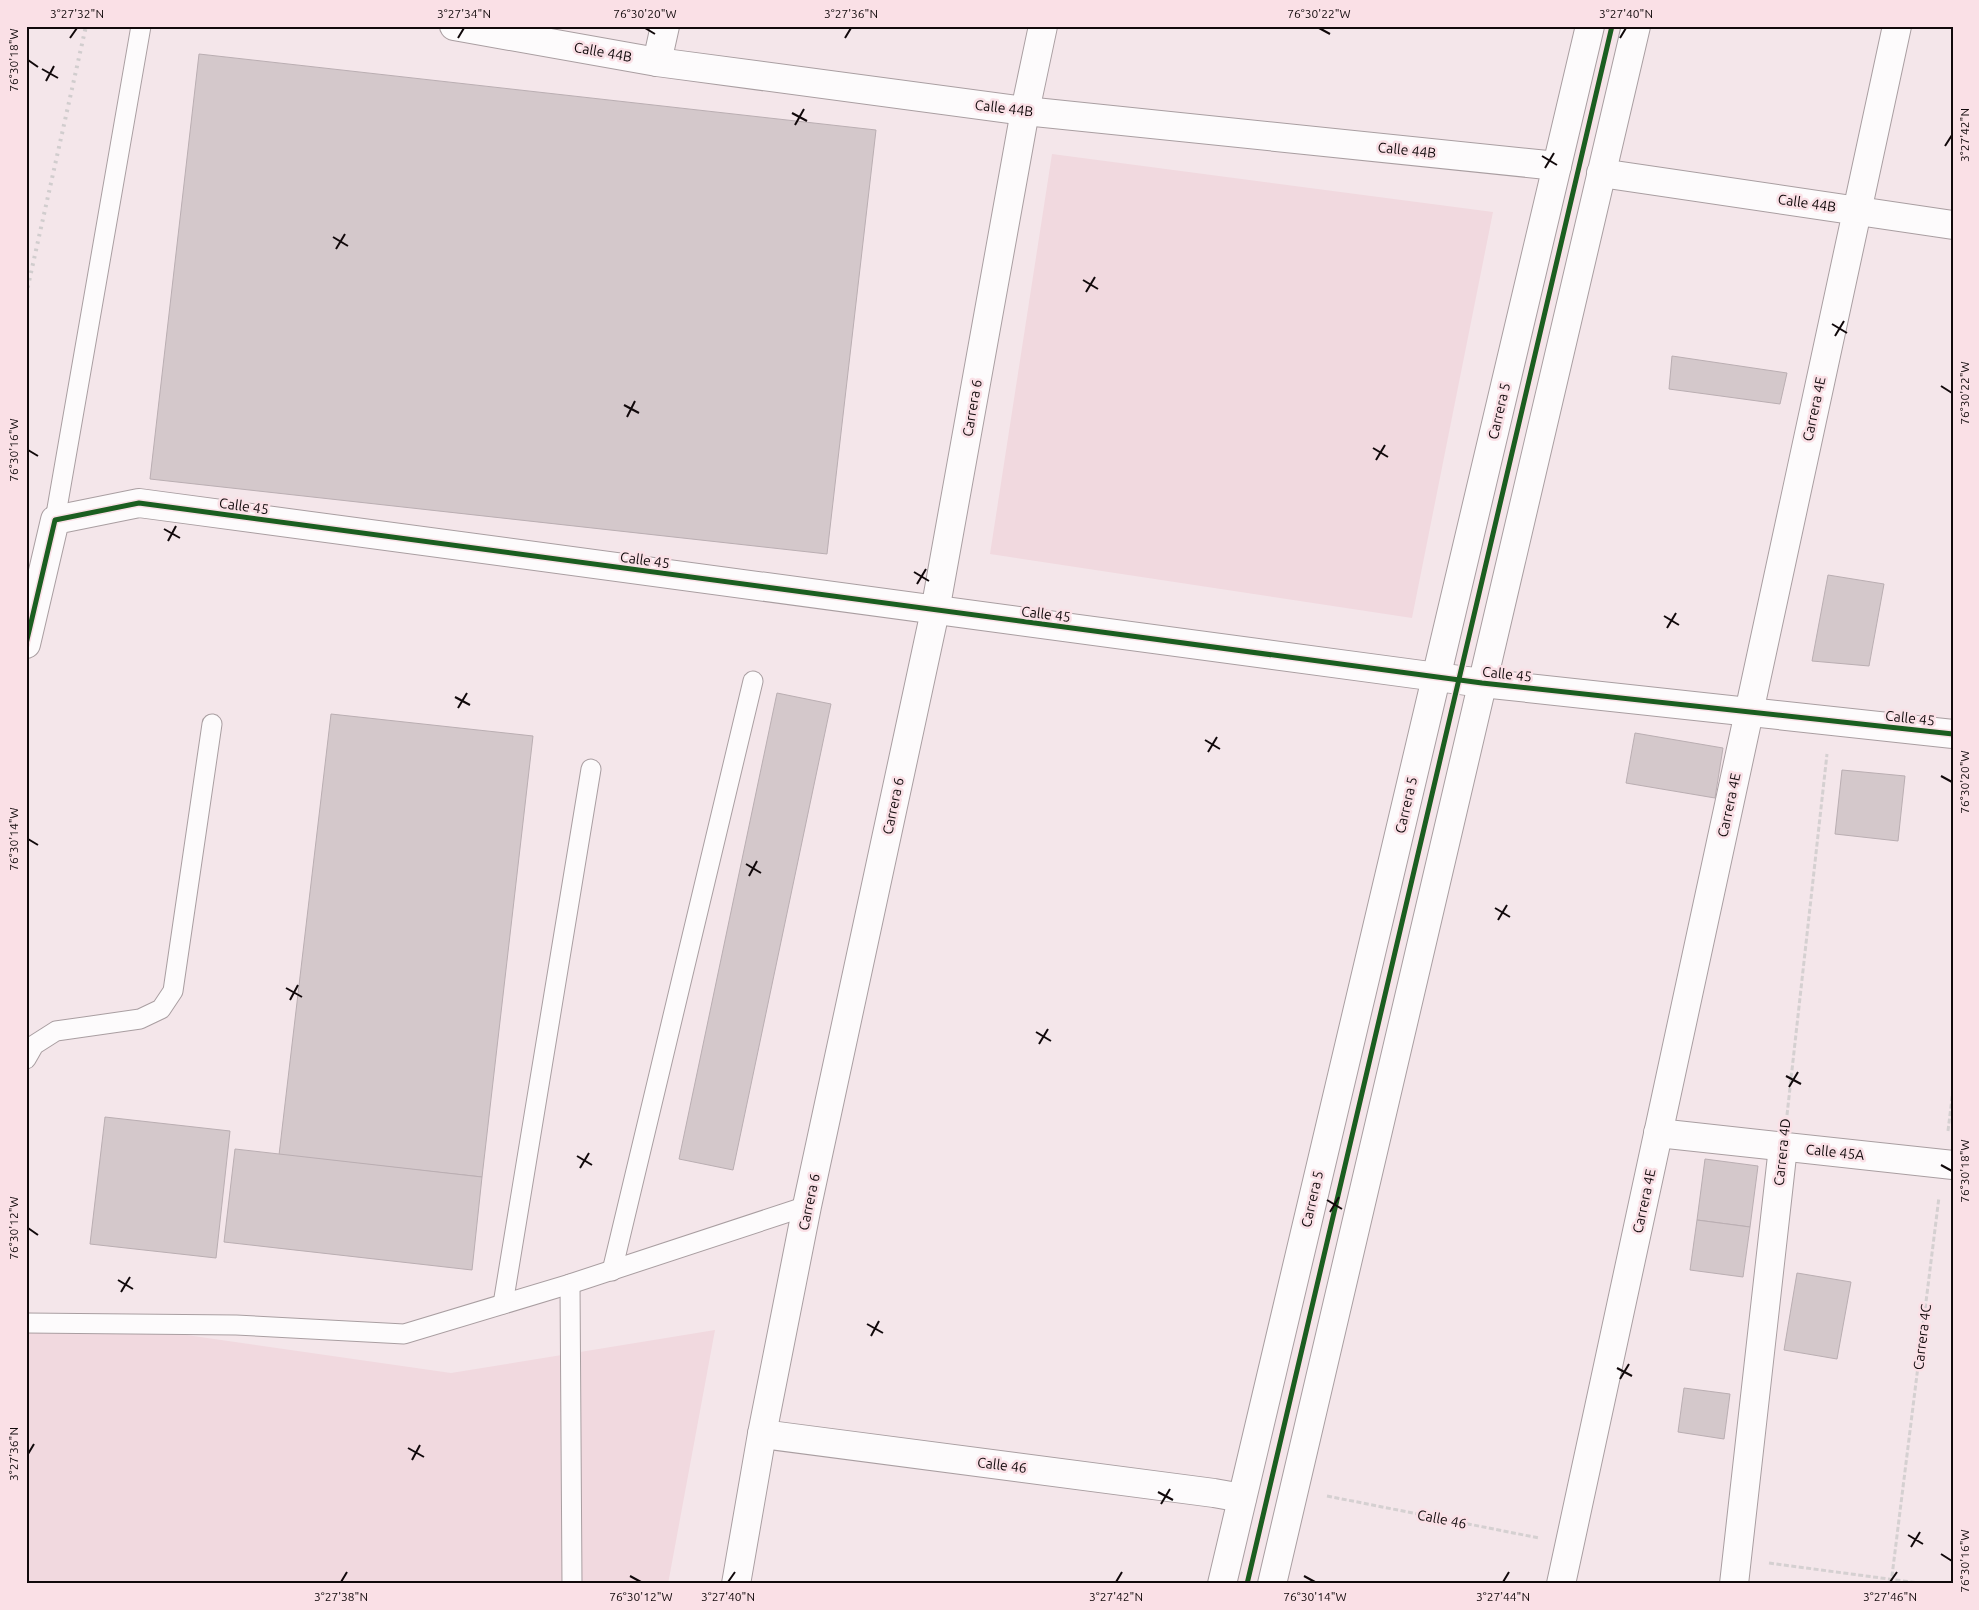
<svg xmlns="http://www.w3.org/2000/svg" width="1979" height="1610" viewBox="0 0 1979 1610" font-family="Ubuntu,sans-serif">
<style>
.built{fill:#f1d9df}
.building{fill:#d4c8cb;stroke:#baaeb2}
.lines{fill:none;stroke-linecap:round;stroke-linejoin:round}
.lane-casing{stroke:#a99ea1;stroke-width:21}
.street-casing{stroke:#a99ea1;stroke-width:30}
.secondary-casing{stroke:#a99ea1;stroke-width:30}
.path{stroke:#d5d0d1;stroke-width:3;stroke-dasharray:5 2.5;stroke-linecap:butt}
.lane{stroke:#fdfbfc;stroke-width:19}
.street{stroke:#fdfbfc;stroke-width:28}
.secondary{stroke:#fdfbfc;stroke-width:28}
.rail{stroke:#d1cdce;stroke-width:4;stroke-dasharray:2.5 5;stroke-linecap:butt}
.cycleway-casing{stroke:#fae0e6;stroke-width:8}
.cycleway{stroke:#1b5e20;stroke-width:5}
.ticks{fill:none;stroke:#11090b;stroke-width:2}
.labels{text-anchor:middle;stroke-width:5;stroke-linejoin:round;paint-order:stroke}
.street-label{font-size:14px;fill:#11090b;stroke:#fae0e6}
.neatline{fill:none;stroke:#11090b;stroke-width:2}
.ticks-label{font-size:12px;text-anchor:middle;fill:#11090b}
</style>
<rect width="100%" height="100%" fill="#f4e6ea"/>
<g class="built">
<polygon points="1052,154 1493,212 1412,618 990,554"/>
<polygon points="26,1312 451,1373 715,1330 668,1584 26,1584"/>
</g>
<g class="building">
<polygon points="199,54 876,130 827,554 150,479"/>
<polygon points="1672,356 1787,373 1780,404 1669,389"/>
<polygon points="1828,575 1884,584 1869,666 1812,661"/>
<polygon points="777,693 831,704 733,1170 679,1159"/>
<polygon points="331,714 533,736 482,1177 279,1155"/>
<polygon points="1635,733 1723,748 1715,798 1626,783"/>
<polygon points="1842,770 1905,776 1898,841 1835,834"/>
<polygon points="105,1117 230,1131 216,1258 90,1244"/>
<polygon points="235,1149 482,1177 472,1270 224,1242"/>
<polygon points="1705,1159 1758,1166 1750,1227 1697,1220"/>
<polygon points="1697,1220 1750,1227 1743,1277 1690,1270"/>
<polygon points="1797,1273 1851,1282 1837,1359 1784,1350"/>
<polygon points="1684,1388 1730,1394 1724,1439 1678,1432"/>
</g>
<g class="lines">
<g class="lane-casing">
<g id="lane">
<polyline points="55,520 141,26"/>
<polyline points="26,1059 34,1045 56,1031 140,1019 161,1009 173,991 212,724"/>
<polyline points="612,1271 753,681"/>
<polyline points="570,1284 572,1584"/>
<polyline points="503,1304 591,769"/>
<polyline points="26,1323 236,1325 404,1334 570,1284 807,1206"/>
</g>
</g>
<g class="street-casing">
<g id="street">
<polyline points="454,26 657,62 1025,111 1557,166"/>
<polyline points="657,62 665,26"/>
<polyline points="1601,173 1953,225"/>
<polyline points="26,644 55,520 139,503 1482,683 1953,734"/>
<polyline points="1658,1133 1953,1165"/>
<polyline points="762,1434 1214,1493 1242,1498"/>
<polyline points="736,1584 762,1434 807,1206 935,611 1025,111 1043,26"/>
<polyline points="1561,1584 1897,26"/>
<polyline points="1734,1584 1783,1147"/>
</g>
</g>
<g class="secondary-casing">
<g id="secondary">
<polyline points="1222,1584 1590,26"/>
<polyline points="1272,1584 1636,26"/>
</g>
</g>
<g class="path">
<polyline points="1787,1115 1827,754"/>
<polyline points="1948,1131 1953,1090"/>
<polyline points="1327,1496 1539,1538"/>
<polyline points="1769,1563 1926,1584"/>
<polyline points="1891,1584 1939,1197"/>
</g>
<use href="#lane" class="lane"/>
<use href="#street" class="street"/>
<use href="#secondary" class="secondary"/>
<polyline class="rail" points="26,295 86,26"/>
<g class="cycleway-casing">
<g id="cycleway">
<polyline points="26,644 55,520 139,503 1482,683 1953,734"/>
<polyline points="1247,1584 1612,26"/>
</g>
</g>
<use href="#cycleway" class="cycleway"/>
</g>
<path class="ticks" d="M645,28l10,6M1319,28l11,6M70,38l7,-10M458,38l6,-10M845,38l6,-10M1620,38l6,-10M28,60l10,7M42,69l16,9M46,81l8,-15M792,113l15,8M795,125l9,-16M1945,146l7,-11M1542,156l15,9M1545,168l9,-15M333,237l15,9M336,249l9,-15M1083,280l15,9M1086,292l9,-15M1832,324l15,9M1835,336l9,-15M1941,386l11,7M624,405l15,8M627,417l8,-16M1373,448l15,9M28,450l10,6M1376,460l9,-15M164,529l16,9M168,541l8,-15M914,572l15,9M917,584l9,-15M1664,616l15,9M1667,628l9,-15M455,697l15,8M458,708l9,-15M1205,740l15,9M1208,752l9,-15M1941,776l11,6M28,839l10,6M746,864l15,9M749,876l8,-15M1495,908l15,9M1498,920l9,-15M286,988l16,9M290,1000l8,-15M1036,1032l15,9M1039,1044l9,-15M1786,1076l15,8M1789,1087l9,-15M577,1156l15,9M1941,1165l11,6M580,1168l9,-15M1327,1200l15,9M1330,1212l9,-15M28,1228l10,7M118,1280l15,9M121,1292l9,-15M867,1324l16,9M871,1336l8,-15M1617,1368l15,8M1620,1379l9,-15M408,1448l16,9M28,1454l6,-10M412,1460l8,-15M1158,1492l15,8M1161,1504l9,-15M1908,1535l15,9M1911,1547l9,-15M1941,1554l11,7M630,1576l11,6M1304,1576l11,6M341,1582l6,-10M728,1582l7,-10M1116,1582l6,-10M1503,1582l6,-10M1890,1582l7,-10"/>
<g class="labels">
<g class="street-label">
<text transform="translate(603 52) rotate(10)" y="5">Calle 44B</text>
<text transform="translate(1004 108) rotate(7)" y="5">Calle 44B</text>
<text transform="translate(1407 150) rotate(6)" y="5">Calle 44B</text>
<text transform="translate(1807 203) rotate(8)" y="5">Calle 44B</text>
<text transform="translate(972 408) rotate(-80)" y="5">Carrera 6</text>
<text transform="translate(1814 409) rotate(-78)" y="5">Carrera 4E</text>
<text transform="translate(1499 411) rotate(-77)" y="5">Carrera 5</text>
<text transform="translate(244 506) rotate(8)" y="5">Calle 45</text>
<text transform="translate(645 560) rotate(8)" y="5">Calle 45</text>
<text transform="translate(1046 614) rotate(7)" y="5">Calle 45</text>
<text transform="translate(1507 674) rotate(6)" y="5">Calle 45</text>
<text transform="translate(1910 718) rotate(6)" y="5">Calle 45</text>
<text transform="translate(1406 805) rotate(-77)" y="5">Carrera 5</text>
<text transform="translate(1729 805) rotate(-78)" y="5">Carrera 4E</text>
<text transform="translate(893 806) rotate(-78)" y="5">Carrera 6</text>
<text transform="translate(1782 1152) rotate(-84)" y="5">Carrera 4D</text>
<text transform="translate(1835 1152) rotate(6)" y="5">Calle 45A</text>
<text transform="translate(1312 1199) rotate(-77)" y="5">Carrera 5</text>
<text transform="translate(1644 1201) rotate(-78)" y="5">Carrera 4E</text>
<text transform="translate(809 1202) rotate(-78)" y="5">Carrera 6</text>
<text transform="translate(1922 1337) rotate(-83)" y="5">Carrera 4C</text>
<text transform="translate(1002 1465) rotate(7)" y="5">Calle 46</text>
<text transform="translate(1442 1519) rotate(11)" y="5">Calle 46</text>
</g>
</g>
<rect width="1979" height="1610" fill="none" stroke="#fae0e6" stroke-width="55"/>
<rect x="28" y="28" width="1924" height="1554" class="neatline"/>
<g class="ticks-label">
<text x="77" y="18">3°27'32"N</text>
<text x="464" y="18">3°27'34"N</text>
<text x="645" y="18">76°30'20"W</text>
<text x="851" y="18">3°27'36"N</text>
<text x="1319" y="18">76°30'22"W</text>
<text x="1626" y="18">3°27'40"N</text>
<text transform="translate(14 60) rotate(-90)" y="4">76°30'18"W</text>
<text transform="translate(1965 135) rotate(-90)" y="4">3°27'42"N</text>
<text transform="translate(1965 393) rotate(-90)" y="4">76°30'22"W</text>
<text transform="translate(14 450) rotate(-90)" y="4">76°30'16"W</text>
<text transform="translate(1965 782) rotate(-90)" y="4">76°30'20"W</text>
<text transform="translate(14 839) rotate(-90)" y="4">76°30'14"W</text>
<text transform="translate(1965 1171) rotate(-90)" y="4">76°30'18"W</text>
<text transform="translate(14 1228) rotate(-90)" y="4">76°30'12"W</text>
<text transform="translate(14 1454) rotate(-90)" y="4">3°27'36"N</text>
<text transform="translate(1965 1561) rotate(-90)" y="4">76°30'16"W</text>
<text x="341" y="1601">3°27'38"N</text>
<text x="641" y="1601">76°30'12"W</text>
<text x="728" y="1601">3°27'40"N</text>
<text x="1116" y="1601">3°27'42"N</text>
<text x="1315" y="1601">76°30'14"W</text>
<text x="1503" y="1601">3°27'44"N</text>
<text x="1890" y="1601">3°27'46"N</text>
</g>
</svg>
